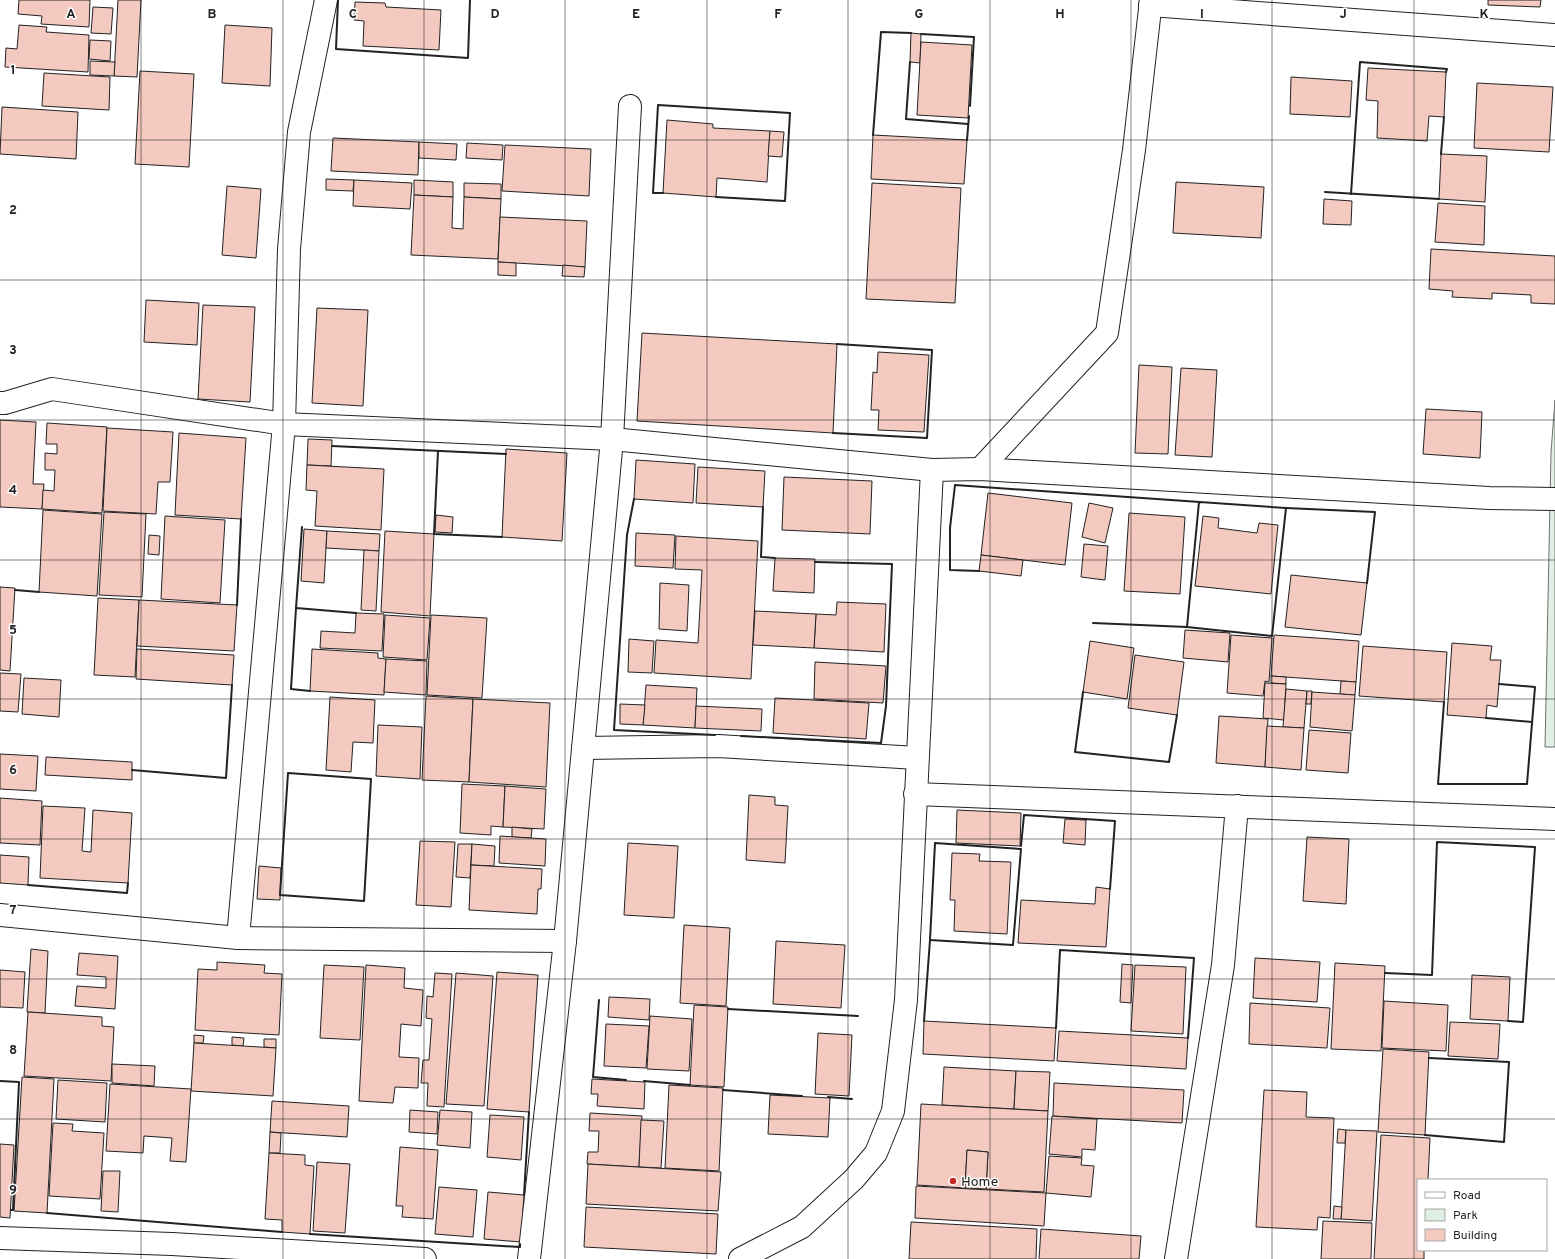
<svg xmlns="http://www.w3.org/2000/svg" width="1555" height="1259" viewBox="0 0 1555 1259" font-family="Overpass,sans-serif">
<style>
.green{fill:#e0efe3;stroke:#6f6f6f}
.building{fill:#f3c9c0;stroke:#222}
.lines{fill:none;stroke-linecap:round;stroke-linejoin:round}
.minor-casing{stroke:#222;stroke-width:24}
.minor{stroke:#fff;stroke-width:22}
.wall{stroke:#222;stroke-width:2}
.grid{fill:none;stroke:#222;stroke-width:1;stroke-opacity:0.55}
.poi-dot{fill:#c62828;stroke:#fff;stroke-width:1.5}
.labels{text-anchor:middle;stroke-width:3;stroke-linejoin:round;paint-order:stroke}
.poi-label{font-size:14px;fill:#222;stroke:#fff;text-anchor:start}
.grid-label{font-size:13px;text-anchor:middle;font-weight:bold;fill:#222;stroke:#fff;stroke-width:3;stroke-linejoin:round;paint-order:stroke}
</style>
<rect width="100%" height="100%" fill="#fff"/>
<polygon class="green" points="1555,400 1555,747 1545,747 1551,452"/>
<g class="building">
<polygon points="19,0 90,0 89,27 41,24 42,16 18,14"/>
<polygon points="118,0 141,0 137,77 114,76"/>
<polygon points="1488,0 1541,0 1540,7 1488,5"/>
<polygon points="355,2 385,3 386,7 441,10 439,50 363,46 364,21 354,20"/>
<polygon points="93,7 113,8 111,34 91,33"/>
<polygon points="19,25 47,27 46,32 89,35 88,72 5,67 6,48 17,49"/>
<polygon points="225,25 272,28 270,86 222,83"/>
<polygon points="911,33 921,34 920,63 910,62"/>
<polygon points="90,40 111,41 110,61 89,59"/>
<polygon points="921,42 972,45 968,118 917,115"/>
<polygon points="90,61 115,62 114,76 90,75"/>
<polygon points="1368,68 1446,72 1444,117 1429,116 1427,141 1377,138 1378,101 1366,100"/>
<polygon points="140,71 194,74 189,167 135,164"/>
<polygon points="44,73 110,77 109,110 42,106"/>
<polygon points="1291,77 1352,81 1350,117 1290,114"/>
<polygon points="1477,83 1553,87 1549,152 1474,148"/>
<polygon points="2,107 78,112 76,159 0,154"/>
<polygon points="667,120 713,124 713,128 770,131 767,182 717,178 716,197 663,193"/>
<polygon points="770,131 784,132 782,157 768,156"/>
<polygon points="873,135 967,140 964,184 871,179"/>
<polygon points="333,138 419,142 418,175 331,171"/>
<polygon points="419,142 457,144 456,160 419,158"/>
<polygon points="467,143 503,145 502,160 466,158"/>
<polygon points="505,145 591,149 589,196 502,191"/>
<polygon points="1441,154 1487,156 1485,202 1439,199"/>
<polygon points="326,179 354,180 353,191 326,190"/>
<polygon points="354,180 412,183 410,209 353,206"/>
<polygon points="414,180 453,182 453,197 414,195"/>
<polygon points="1176,182 1264,187 1261,238 1173,233"/>
<polygon points="464,183 501,184 501,199 464,197"/>
<polygon points="872,183 961,188 955,303 866,299"/>
<polygon points="227,186 261,189 256,258 222,255"/>
<polygon points="414,195 453,197 452,228 463,229 464,197 501,199 498,259 411,255"/>
<polygon points="1324,199 1352,201 1351,225 1323,224"/>
<polygon points="1438,203 1485,206 1484,245 1435,242"/>
<polygon points="500,217 587,221 585,267 498,262"/>
<polygon points="1431,249 1555,256 1555,304 1531,303 1531,295 1492,293 1492,299 1452,297 1453,291 1429,289"/>
<polygon points="498,262 516,263 516,276 498,275"/>
<polygon points="563,265 585,267 584,277 562,276"/>
<polygon points="146,300 199,303 197,345 144,342"/>
<polygon points="203,305 255,307 250,402 198,399"/>
<polygon points="317,308 368,310 363,406 312,403"/>
<polygon points="642,333 837,344 833,433 637,421"/>
<polygon points="878,352 929,355 924,432 878,430 879,410 871,410 873,372 877,373"/>
<polygon points="1139,365 1172,367 1168,454 1135,453"/>
<polygon points="1181,368 1217,370 1212,457 1175,455"/>
<polygon points="1426,409 1482,412 1480,458 1423,454"/>
<polygon points="0,420 36,422 33,484 44,484 42,509 0,507"/>
<polygon points="47,423 107,427 102,513 42,509 43,490 54,491 55,470 45,470 45,453 57,454 57,444 46,444"/>
<polygon points="107,428 173,432 170,482 158,482 156,514 103,511"/>
<polygon points="179,433 246,438 241,519 175,515"/>
<polygon points="308,439 332,440 331,466 307,465"/>
<polygon points="506,449 567,453 562,541 502,537"/>
<polygon points="636,460 695,464 693,503 634,499"/>
<polygon points="307,465 384,469 381,530 315,526 317,491 306,490"/>
<polygon points="698,467 765,471 763,507 696,503"/>
<polygon points="784,477 872,481 870,534 782,530"/>
<polygon points="988,493 1072,503 1065,565 981,555"/>
<polygon points="1089,503 1113,508 1105,543 1082,537"/>
<polygon points="43,510 102,514 97,596 39,592"/>
<polygon points="104,512 146,514 142,597 99,595"/>
<polygon points="1129,513 1185,517 1180,594 1124,591"/>
<polygon points="436,515 453,517 452,533 435,532"/>
<polygon points="165,516 225,520 220,603 161,599"/>
<polygon points="1203,516 1219,518 1218,528 1257,533 1259,523 1278,525 1271,594 1195,586"/>
<polygon points="304,529 327,531 324,583 301,581"/>
<polygon points="327,531 380,534 379,551 326,548"/>
<polygon points="385,531 434,534 430,616 381,612"/>
<polygon points="636,533 675,535 673,568 635,566"/>
<polygon points="149,535 160,536 159,555 148,554"/>
<polygon points="676,536 758,541 751,679 654,673 656,640 698,643 702,570 675,569"/>
<polygon points="1084,544 1108,546 1105,580 1081,577"/>
<polygon points="364,550 379,551 376,611 361,610"/>
<polygon points="981,555 1023,560 1021,576 979,571"/>
<polygon points="775,558 815,559 814,593 773,591"/>
<polygon points="1291,575 1367,583 1361,635 1285,627"/>
<polygon points="660,583 689,585 687,631 659,629"/>
<polygon points="0,587 15,588 10,671 0,670"/>
<polygon points="98,598 139,600 135,677 94,675"/>
<polygon points="139,600 237,605 234,651 137,646"/>
<polygon points="837,602 886,604 884,652 814,648 816,614 836,615"/>
<polygon points="755,611 816,614 814,648 753,645"/>
<polygon points="356,613 384,614 382,651 320,648 321,631 355,633"/>
<polygon points="385,615 430,618 427,660 383,657"/>
<polygon points="431,615 487,618 482,698 427,695"/>
<polygon points="1185,630 1230,633 1228,662 1183,658"/>
<polygon points="1231,635 1272,638 1269,682 1265,681 1263,696 1227,693"/>
<polygon points="1274,635 1359,641 1356,682 1271,676"/>
<polygon points="629,639 654,641 652,673 628,672"/>
<polygon points="1090,641 1134,648 1127,699 1083,692"/>
<polygon points="1452,643 1492,646 1490,660 1501,660 1497,707 1487,705 1486,718 1447,715"/>
<polygon points="1363,646 1447,652 1444,702 1359,696"/>
<polygon points="137,649 234,655 232,685 136,679"/>
<polygon points="312,649 378,653 378,658 386,659 384,695 310,691"/>
<polygon points="1135,655 1184,662 1177,715 1128,708"/>
<polygon points="386,659 427,661 426,695 384,692"/>
<polygon points="815,662 886,666 883,703 814,699"/>
<polygon points="0,673 21,674 18,712 0,711"/>
<polygon points="1271,676 1286,677 1286,684 1271,683"/>
<polygon points="24,678 61,680 59,717 22,714"/>
<polygon points="1341,681 1356,682 1355,695 1340,694"/>
<polygon points="1265,683 1286,684 1284,720 1263,718"/>
<polygon points="646,685 697,688 695,728 643,725"/>
<polygon points="1286,689 1307,691 1304,728 1283,727"/>
<polygon points="1307,691 1312,691 1311,704 1306,704"/>
<polygon points="1312,692 1355,695 1352,731 1310,727"/>
<polygon points="426,696 473,699 469,782 422,780"/>
<polygon points="330,697 375,700 373,743 353,742 351,772 326,770"/>
<polygon points="775,698 869,703 866,739 773,733"/>
<polygon points="473,699 550,703 546,787 469,782"/>
<polygon points="620,704 645,705 643,725 620,724"/>
<polygon points="696,706 762,709 761,731 695,728"/>
<polygon points="1219,716 1268,719 1265,767 1216,763"/>
<polygon points="378,725 422,727 420,779 376,776"/>
<polygon points="1267,726 1304,728 1301,770 1265,767"/>
<polygon points="1309,730 1351,733 1348,773 1306,770"/>
<polygon points="0,754 38,756 36,791 0,789"/>
<polygon points="46,757 132,762 132,780 45,775"/>
<polygon points="462,784 505,786 503,827 491,826 491,835 460,833"/>
<polygon points="505,786 546,789 544,829 503,827"/>
<polygon points="749,795 775,797 775,805 788,806 785,863 746,860"/>
<polygon points="0,798 42,801 40,845 0,843"/>
<polygon points="43,806 85,808 82,851 91,852 93,810 132,813 128,883 40,878"/>
<polygon points="957,810 1021,813 1020,846 956,843"/>
<polygon points="1065,819 1086,820 1085,845 1063,843"/>
<polygon points="512,827 532,829 531,838 512,837"/>
<polygon points="500,836 546,839 545,866 499,863"/>
<polygon points="1307,837 1349,839 1346,904 1303,901"/>
<polygon points="420,841 455,842 451,907 416,905"/>
<polygon points="628,843 678,846 674,918 624,915"/>
<polygon points="458,844 472,844 470,878 456,877"/>
<polygon points="472,844 495,846 494,866 471,865"/>
<polygon points="952,853 980,854 979,861 1011,862 1007,934 954,931 955,900 950,900"/>
<polygon points="0,855 29,857 28,885 0,883"/>
<polygon points="471,865 542,869 541,889 538,889 537,914 469,910"/>
<polygon points="259,866 281,868 280,900 257,899"/>
<polygon points="1096,887 1110,889 1106,947 1018,943 1021,900 1095,904"/>
<polygon points="684,925 730,928 726,1006 680,1003"/>
<polygon points="776,941 845,945 841,1008 773,1004"/>
<polygon points="31,949 48,951 45,1013 27,1012"/>
<polygon points="79,953 118,956 115,1009 75,1006 77,986 106,988 106,977 77,975"/>
<polygon points="1255,958 1320,962 1317,1002 1253,998"/>
<polygon points="217,962 265,965 264,973 282,974 279,1035 195,1030 198,969 217,970"/>
<polygon points="1335,963 1385,966 1381,1051 1331,1049"/>
<polygon points="1122,964 1133,965 1131,1003 1120,1002"/>
<polygon points="324,965 364,967 360,1040 320,1038"/>
<polygon points="366,965 405,968 404,988 423,990 421,1026 401,1024 399,1057 419,1058 418,1088 395,1087 393,1103 359,1101"/>
<polygon points="1135,965 1186,967 1183,1034 1131,1031"/>
<polygon points="0,970 25,972 23,1008 0,1007"/>
<polygon points="497,972 538,975 529,1112 487,1109"/>
<polygon points="435,973 452,974 444,1107 427,1106 428,1083 421,1083 423,1060 429,1060 432,1019 426,1018 427,996 433,997"/>
<polygon points="456,973 493,976 484,1106 446,1104"/>
<polygon points="1472,975 1510,977 1508,1021 1470,1019"/>
<polygon points="609,997 650,999 649,1020 608,1017"/>
<polygon points="1384,1001 1448,1005 1446,1051 1382,1048"/>
<polygon points="1250,1003 1330,1008 1327,1048 1249,1044"/>
<polygon points="694,1005 728,1007 724,1087 690,1085"/>
<polygon points="28,1012 102,1017 102,1026 114,1027 111,1081 24,1076"/>
<polygon points="650,1016 692,1019 689,1071 647,1069"/>
<polygon points="924,1021 1056,1028 1054,1061 923,1054"/>
<polygon points="1450,1022 1500,1024 1498,1059 1448,1056"/>
<polygon points="606,1024 649,1026 646,1068 604,1066"/>
<polygon points="1059,1031 1188,1038 1186,1069 1057,1061"/>
<polygon points="818,1033 852,1035 849,1096 815,1094"/>
<polygon points="194,1035 204,1036 203,1043 194,1043"/>
<polygon points="232,1037 244,1038 243,1046 232,1045"/>
<polygon points="264,1039 276,1039 276,1048 264,1047"/>
<polygon points="194,1043 276,1048 273,1096 191,1091"/>
<polygon points="1383,1049 1429,1052 1425,1135 1378,1132"/>
<polygon points="112,1064 155,1066 154,1086 112,1083"/>
<polygon points="944,1067 1016,1071 1014,1109 942,1105"/>
<polygon points="1016,1071 1050,1072 1048,1111 1014,1109"/>
<polygon points="22,1077 54,1079 47,1213 14,1211"/>
<polygon points="592,1079 645,1082 644,1109 597,1106 598,1094 591,1094"/>
<polygon points="58,1080 107,1083 105,1122 56,1119"/>
<polygon points="1054,1083 1184,1090 1182,1123 1053,1116"/>
<polygon points="110,1084 191,1089 186,1162 170,1161 172,1138 144,1136 143,1153 106,1151"/>
<polygon points="669,1085 723,1088 719,1171 665,1168"/>
<polygon points="1264,1090 1307,1092 1306,1117 1334,1118 1330,1218 1318,1217 1317,1230 1256,1227"/>
<polygon points="770,1095 830,1098 828,1137 768,1134"/>
<polygon points="272,1101 349,1106 347,1137 270,1132"/>
<polygon points="921,1104 1048,1111 1044,1192 986,1189 988,1152 967,1150 965,1188 917,1185"/>
<polygon points="410,1110 438,1112 437,1134 409,1132"/>
<polygon points="440,1110 472,1112 470,1148 437,1145"/>
<polygon points="590,1113 642,1116 639,1167 587,1164 588,1152 598,1152 599,1131 589,1131"/>
<polygon points="490,1115 524,1117 521,1160 487,1157"/>
<polygon points="1052,1116 1097,1119 1095,1150 1082,1149 1082,1157 1049,1154"/>
<polygon points="641,1120 664,1121 661,1168 639,1167"/>
<polygon points="53,1123 73,1124 72,1131 104,1133 100,1199 49,1196"/>
<polygon points="1338,1129 1346,1130 1345,1143 1337,1143"/>
<polygon points="1346,1130 1377,1131 1372,1221 1341,1219"/>
<polygon points="270,1132 281,1133 280,1153 269,1153"/>
<polygon points="1381,1135 1430,1138 1428,1180 1418,1180 1418,1250 1424,1250 1424,1259 1374,1259"/>
<polygon points="0,1144 14,1145 10,1218 0,1217"/>
<polygon points="400,1147 438,1150 433,1219 402,1217 403,1206 396,1206"/>
<polygon points="967,1150 988,1152 986,1189 965,1188"/>
<polygon points="269,1153 305,1155 305,1165 314,1166 310,1234 282,1232 282,1220 265,1219"/>
<polygon points="1049,1156 1082,1158 1081,1165 1094,1166 1091,1197 1046,1193"/>
<polygon points="317,1162 350,1164 345,1233 313,1231"/>
<polygon points="588,1164 721,1172 718,1211 586,1204"/>
<polygon points="103,1171 120,1171 118,1212 101,1211"/>
<polygon points="916,1186 1046,1193 1044,1226 915,1218"/>
<polygon points="439,1187 477,1190 473,1237 435,1234"/>
<polygon points="488,1192 524,1195 521,1242 484,1239"/>
<polygon points="1334,1206 1342,1207 1341,1219 1333,1219"/>
<polygon points="586,1207 718,1214 716,1254 584,1247"/>
<polygon points="1323,1221 1372,1223 1371,1259 1321,1259"/>
<polygon points="911,1222 1037,1229 1036,1259 909,1259"/>
<polygon points="1041,1229 1141,1236 1139,1259 1039,1259"/>
</g>
<g class="lines">
<g class="minor-casing">
<g id="minor">
<polyline points="1150,5 1555,35"/>
<polyline points="0,403 5,403 52,389 284,424 612,439 932,470 980,469 1489,498 1555,499"/>
<polyline points="980,469 1107,333 1134,150 1151,0"/>
<polyline points="583,748 718,746 917,758"/>
<polyline points="915,794 1555,819"/>
<polyline points="0,915 238,938 565,941"/>
<polyline points="238,938 284,424 289,249 299,132 326,0"/>
<polyline points="0,1238 172,1244 425,1259"/>
<polyline points="529,1259 565,941 612,439 630,106"/>
<polyline points="740,1259 802,1227 854,1179 876,1153 893,1111 906,1000 932,470"/>
<polyline points="1176,1259 1223,965 1237,806"/>
</g>
</g>
<use href="#minor" class="minor"/>
<g class="wall">
<polyline points="338,0 336,49 468,58 470,0"/>
<polyline points="921,34 974,37 970,106"/>
<polyline points="910,62 906,119 968,124"/>
<polyline points="873,135 881,32 911,33"/>
<polyline points="967,140 969,116"/>
<polyline points="1441,154 1444,117"/>
<polyline points="1325,192 1439,199"/>
<polyline points="663,193 653,193 658,105 790,113 785,201 716,197"/>
<polyline points="1351,194 1360,62 1447,69 1446,72"/>
<polyline points="833,433 927,438 932,350 837,344"/>
<polyline points="332,446 506,454"/>
<polyline points="438,451 434,534 502,537"/>
<polyline points="634,499 627,535 614,730 715,735"/>
<polyline points="763,507 761,557 775,558"/>
<polyline points="1286,508 1375,512 1367,583"/>
<polyline points="979,571 950,570 950,528 955,485 1286,508 1272,636 1187,627 1199,502"/>
<polyline points="15,590 39,592"/>
<polyline points="237,605 241,519"/>
<polyline points="296,608 302,527"/>
<polyline points="1093,623 1187,627"/>
<polyline points="310,691 291,689 296,608 356,613"/>
<polyline points="1083,692 1075,752 1169,762 1177,715"/>
<polyline points="1444,702 1438,784 1527,784 1535,687 1499,684"/>
<polyline points="1486,718 1532,722"/>
<polyline points="741,736 881,743 886,706 892,564 815,562"/>
<polyline points="132,770 226,778 232,685"/>
<polygon points="288,773 371,779 364,901 280,895"/>
<polygon points="935,843 1021,849 1013,945 930,940"/>
<polyline points="1021,846 1024,815 1115,821 1110,889"/>
<polyline points="28,885 127,893 128,883"/>
<polyline points="1385,973 1432,975 1437,842 1535,847 1523,1022 1508,1021"/>
<polyline points="599,1000 593,1077 626,1080"/>
<polyline points="728,1009 858,1016"/>
<polyline points="924,1021 930,940"/>
<polyline points="1056,1028 1060,950 1194,958 1188,1038"/>
<polyline points="0,1081 19,1082 13,1210 11,1210"/>
<polyline points="644,1081 690,1085"/>
<polyline points="723,1090 802,1096"/>
<polyline points="828,1097 852,1099"/>
<polyline points="1425,1135 1504,1142 1509,1062 1429,1058"/>
<polyline points="524,1195 529,1112"/>
<polyline points="47,1213 282,1232"/>
<polyline points="310,1234 520,1247 520,1244"/>
</g>
</g>
<path class="grid" d="M141,0v1259M283,0v1259M424,0v1259M565,0v1259M707,0v1259M848,0v1259M990,0v1259M1131,0v1259M1272,0v1259M1414,0v1259M0,140h1555M0,280h1555M0,420h1555M0,560h1555M0,699h1555M0,839h1555M0,979h1555M0,1119h1555"/>
<circle class="poi-dot" cx="953" cy="1181" r="4"/>
<g class="labels">
<g class="poi-label">
<text x="961" y="1186">Home</text>
</g>
</g>
<g class="grid-label">
<text x="71" y="18">A</text>
<text x="212" y="18">B</text>
<text x="353" y="18">C</text>
<text x="495" y="18">D</text>
<text x="636" y="18">E</text>
<text x="778" y="18">F</text>
<text x="919" y="18">G</text>
<text x="1060" y="18">H</text>
<text x="1202" y="18">I</text>
<text x="1343" y="18">J</text>
<text x="1484" y="18">K</text>
<text x="13" y="74">1</text>
<text x="13" y="214">2</text>
<text x="13" y="354">3</text>
<text x="13" y="494">4</text>
<text x="13" y="634">5</text>
<text x="13" y="774">6</text>
<text x="13" y="914">7</text>
<text x="13" y="1054">8</text>
<text x="13" y="1194">9</text>
</g>
<rect x="1417" y="1179" width="130" height="72" fill="#ffffff" stroke="#a7a7a7"/>
<rect x="1425" y="1192" width="20" height="6" fill="#ffffff" stroke="#a7a7a7"/>
<text x="1453" y="1199" font-size="12" fill="#222222">Road</text>
<rect x="1425" y="1209" width="20" height="12" fill="#e0efe3" stroke="#a7a7a7"/>
<text x="1453" y="1219" font-size="12" fill="#222222">Park</text>
<rect x="1425" y="1229" width="20" height="12" fill="#f3c9c0" stroke="#a7a7a7"/>
<text x="1453" y="1239" font-size="12" fill="#222222">Building</text>
</svg>
